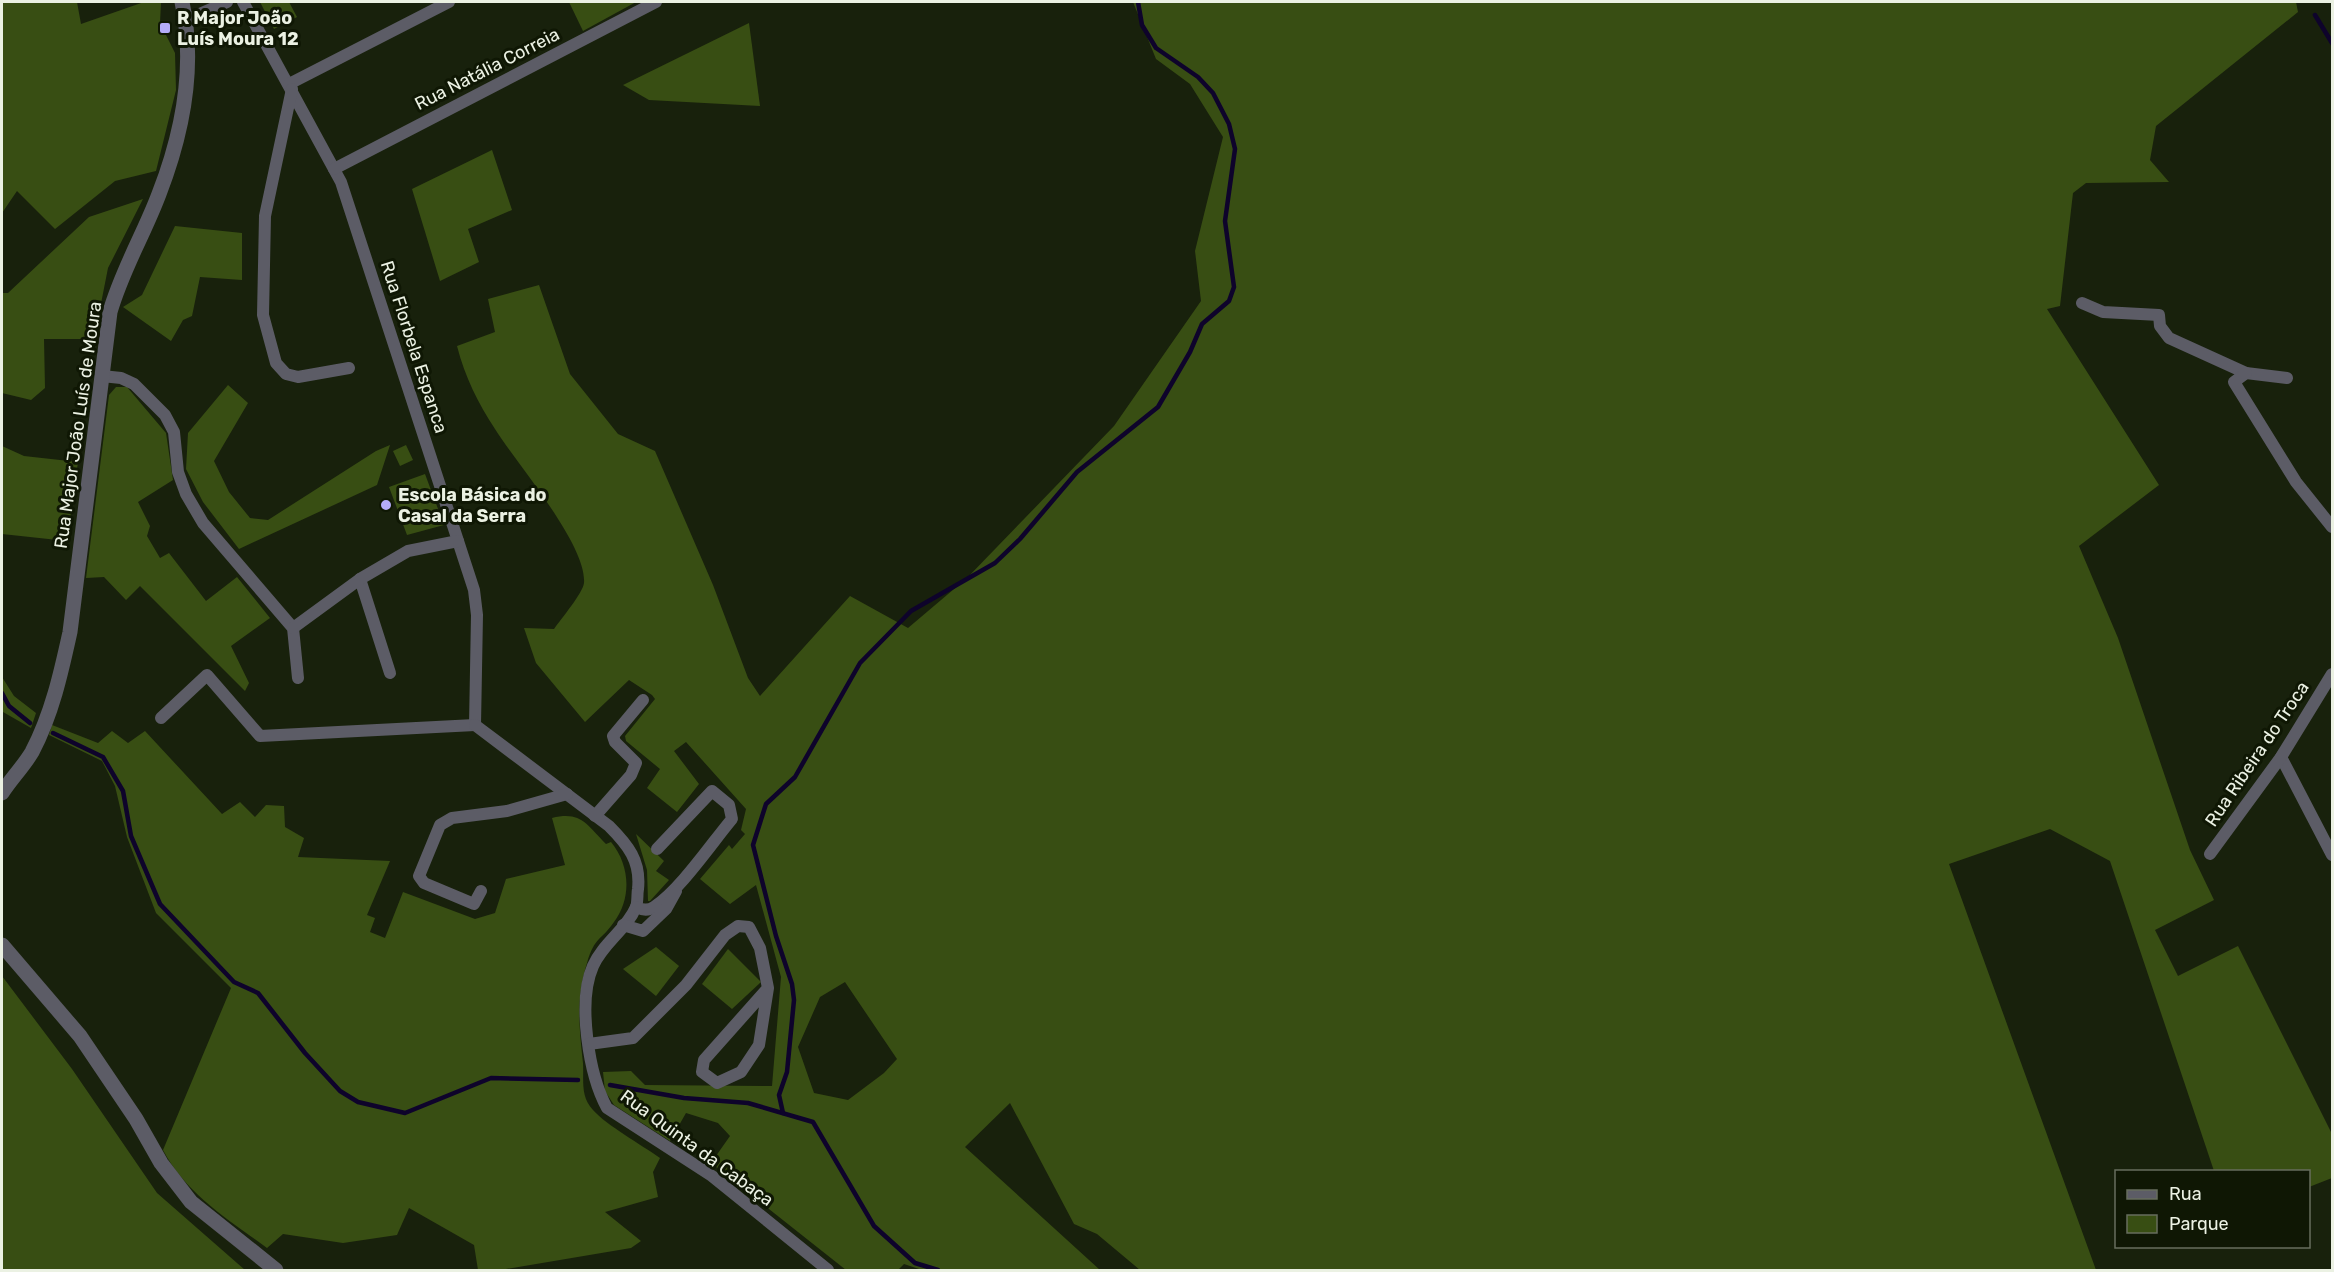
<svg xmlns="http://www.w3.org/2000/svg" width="2334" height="1272" viewBox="0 0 2334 1272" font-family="Rubik,sans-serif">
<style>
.green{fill:#384e13;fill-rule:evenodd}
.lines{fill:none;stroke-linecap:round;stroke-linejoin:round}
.stream{stroke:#0e032b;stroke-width:4.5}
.minor{stroke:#5c5c66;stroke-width:12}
.tertiary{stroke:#5c5c66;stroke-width:15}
.poi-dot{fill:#b4acf9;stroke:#0f1704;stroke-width:2}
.labels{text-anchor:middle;stroke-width:6;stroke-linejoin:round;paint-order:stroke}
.poi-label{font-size:18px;font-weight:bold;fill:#ebf1e3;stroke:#0f1704;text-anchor:start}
.street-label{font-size:18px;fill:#ebf1e3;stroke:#0f1704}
</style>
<rect width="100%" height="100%" fill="#18210c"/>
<g class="green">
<polygon points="2,2 77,2 81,24 144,2 161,2 160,23 175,53 176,90 156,171 115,181 55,229 17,191 2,213"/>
<polygon points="260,2 289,2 297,17 274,29"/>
<polygon points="569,2 636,2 583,31"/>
<path d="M1133,2h1163l2,10 -142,114 -6,34 19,22 -83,1 -13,10 -13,113 -13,3 112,176 -80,61 39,92 72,212 24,50 -59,30 23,46 60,-30 94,188v44l-23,9 -1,-15 -94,-1 -104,-310 -60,-32 -101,35 147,406h-956l-43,-36 -23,-10 -64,-121 -45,44 135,123h-178l-18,-6 -6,6h-52l-135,-107 19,-27 -12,-13 -32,-10 -16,28 -56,-36 -9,-14 -2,-19 28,-1 14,14 127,1 9,-109 -25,-92 -26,19 -30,-25 29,-34 3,4 13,-15 -4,-4 5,-21 -60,-67 -12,9 25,33 -22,28 -30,-24 13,-19 -34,-28 -1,-5 30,-37 -3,-4 -23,-15 -44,42 -49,-59 -12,-35 30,1c7,-10 29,-36 30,-46 3,-38 -67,-119 -89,-154 -17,-26 -30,-52 -38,-83l38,-14 -7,-33 51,-14 31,89 48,60 37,17 58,134 35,93 12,18 90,-100 58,32 59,-50 147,-152 87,-125 -6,-50 28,-114 -33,-53 -34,-25zM845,982l52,77 -13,14 -36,27 -34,-7 -16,-46 22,-50z"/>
<polygon points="749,23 760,106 649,100 623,85"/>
<polygon points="492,150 512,210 468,229 479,262 440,281 412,189"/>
<polygon points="143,199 108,268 94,339 44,339 45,388 31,400 2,393 2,293 8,293 89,217"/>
<polygon points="175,226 242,233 242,280 200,277 192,316 183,320 171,341 123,307 142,295"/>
<polygon points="228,385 248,403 214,461 229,492 250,518 268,520 376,451 390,445 377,485 239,549 203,502 186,469 188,433"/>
<polygon points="116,387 127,387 166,433 173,480 138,502 150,526 147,536 160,558 169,553 206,601 237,577 270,618 231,646 249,683 245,691 140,586 126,600 104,577 86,578 109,395"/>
<polygon points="406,445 413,460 400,466 393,451"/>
<polygon points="2,446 24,456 78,462 67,541 2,534"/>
<polygon points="425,474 444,525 407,535 389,487"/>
<polygon points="2,677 14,696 36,713 31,728 3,712"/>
<path d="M52,725l46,18 14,-12 16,12 17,-12 77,83 18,-12 15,15 11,-12 18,1 1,21 19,11 -6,19 92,4 -23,54 8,3 -5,14 15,6 18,-46 72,27 20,-6 11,-34 59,-14 -13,-47c29,-7 34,6 54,26l5,-2c19,23 21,56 3,80 -13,19 -19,14 -27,41 -11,36 -8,62 -4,100 1,17 -3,33 10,47 13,15 49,35 67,48l-7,14 5,25 -53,15 36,29 -10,7 -131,22h-22l-4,-25 -65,-37 -12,27 -54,8 -60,-9 -16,14c-38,-28 -81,-54 -104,-98l68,-162 -75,-75 -29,-76 -12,-51 -13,-25 -53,-26z"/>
<polygon points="636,834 664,861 656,871 669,880 650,901 648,901 647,870"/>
<polygon points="656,947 679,966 656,996 623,969"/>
<polygon points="728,949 761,982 732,1009 702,984"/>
<polygon points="2,976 72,1069 157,1193 245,1270 2,1270"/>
</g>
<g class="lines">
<g class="stream">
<polyline points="2315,15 2332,43"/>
<polyline points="2,693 9,706 30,723"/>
<polyline points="53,733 103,757 123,791 131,836 160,904 234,982 258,993 305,1053 340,1091 358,1102 405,1113 491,1078 578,1080"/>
<polyline points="610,1085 684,1098 748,1103 813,1122 874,1226 915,1263 938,1270"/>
<polyline points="783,1113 779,1095 787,1072 794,1000 792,984 776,936 753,845 766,804 795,777 860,663 911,611 995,563 1020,539 1077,472 1158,407 1190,352 1202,324 1229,301 1234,287 1225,221 1235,149 1229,124 1213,93 1198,77 1156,48 1142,25 1138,2"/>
</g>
<g class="minor">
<polyline points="243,2 341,182 474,590 477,615 475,725"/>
<polyline points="186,20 227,2"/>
<polyline points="289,84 449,2"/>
<polyline points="292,89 265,216 263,315 276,363 286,374 298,377 349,368"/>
<polyline points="334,169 656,2"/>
<polyline points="2082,303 2103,312 2159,315 2160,326 2169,338 2246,373 2287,378"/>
<polyline points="2246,373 2234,382 2296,482 2332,527"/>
<polyline points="102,376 121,378 134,384 165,415 174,432 178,472 186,494 203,523 293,628 298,678"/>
<polyline points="360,579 390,673"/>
<polyline points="293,628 360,579 408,551 458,541"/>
<polyline points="161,718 207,675 260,736 475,725"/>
<path d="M475,725l134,101c19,19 32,35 29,63 -1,5 0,13 -2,18 -9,22 -33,36 -43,59 -16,36 -4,109 14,142l105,68 116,94"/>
<polyline points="2281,757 2332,855"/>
<polyline points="595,816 631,775 636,763 615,742 613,736 643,700"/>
<polyline points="2210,854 2281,757 2332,674"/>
<polyline points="481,891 474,904 424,883 419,876 440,825 452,818 507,811 567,794"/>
<path d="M636,907c6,3 12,4 18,0 26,-17 57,-63 78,-88l-3,-14 -17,-14 -55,58"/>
<polyline points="623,925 643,931 666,909 676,891"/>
<polyline points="589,1044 633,1038 686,985 725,935 738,926 749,927 760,948 768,988 704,1060 702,1072 717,1083 741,1072 759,1045 768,988"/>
</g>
<g class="tertiary">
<path d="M2,793c9,-14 21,-26 30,-41 20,-38 29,-79 38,-120l40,-320c12,-42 34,-78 49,-118 24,-62 37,-127 23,-192"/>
<polyline points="2,945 80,1036 136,1119 161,1163 191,1202 276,1270"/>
</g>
</g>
<g class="poi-dot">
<rect x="159" y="22" width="12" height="12" rx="3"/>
<circle cx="386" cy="505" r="6"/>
</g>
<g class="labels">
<g class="poi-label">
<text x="177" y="24">R Major João<tspan x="177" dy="21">Luís Moura 12</tspan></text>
<text x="398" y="501">Escola Básica do<tspan x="398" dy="21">Casal da Serra</tspan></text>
</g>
<g class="street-label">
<text transform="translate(487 69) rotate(-27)" y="6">Rua Natália Correia</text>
<text transform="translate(414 347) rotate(72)" y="6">Rua Florbela Espanca</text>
<text transform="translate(78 425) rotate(-82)" y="6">Rua Major João Luís de Moura</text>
<text transform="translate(2257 754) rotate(-56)" y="6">Rua Ribeira do Troca</text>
<text transform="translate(697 1148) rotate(36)" y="6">Rua Quinta da Cabaça</text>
</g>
</g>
<rect width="2334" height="1272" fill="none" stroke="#ebf1e3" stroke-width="6"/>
<rect x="2115" y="1170" width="195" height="78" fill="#0f1704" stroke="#676e5d" stroke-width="1.5"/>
<rect x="2127" y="1190" width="30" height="9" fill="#5c5c66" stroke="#676e5d" stroke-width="1.5"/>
<text x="2169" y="1200" font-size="18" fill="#ebf1e3">Rua</text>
<rect x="2127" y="1215" width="30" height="18" fill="#384e13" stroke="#676e5d" stroke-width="1.5"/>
<text x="2169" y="1230" font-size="18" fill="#ebf1e3">Parque</text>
</svg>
